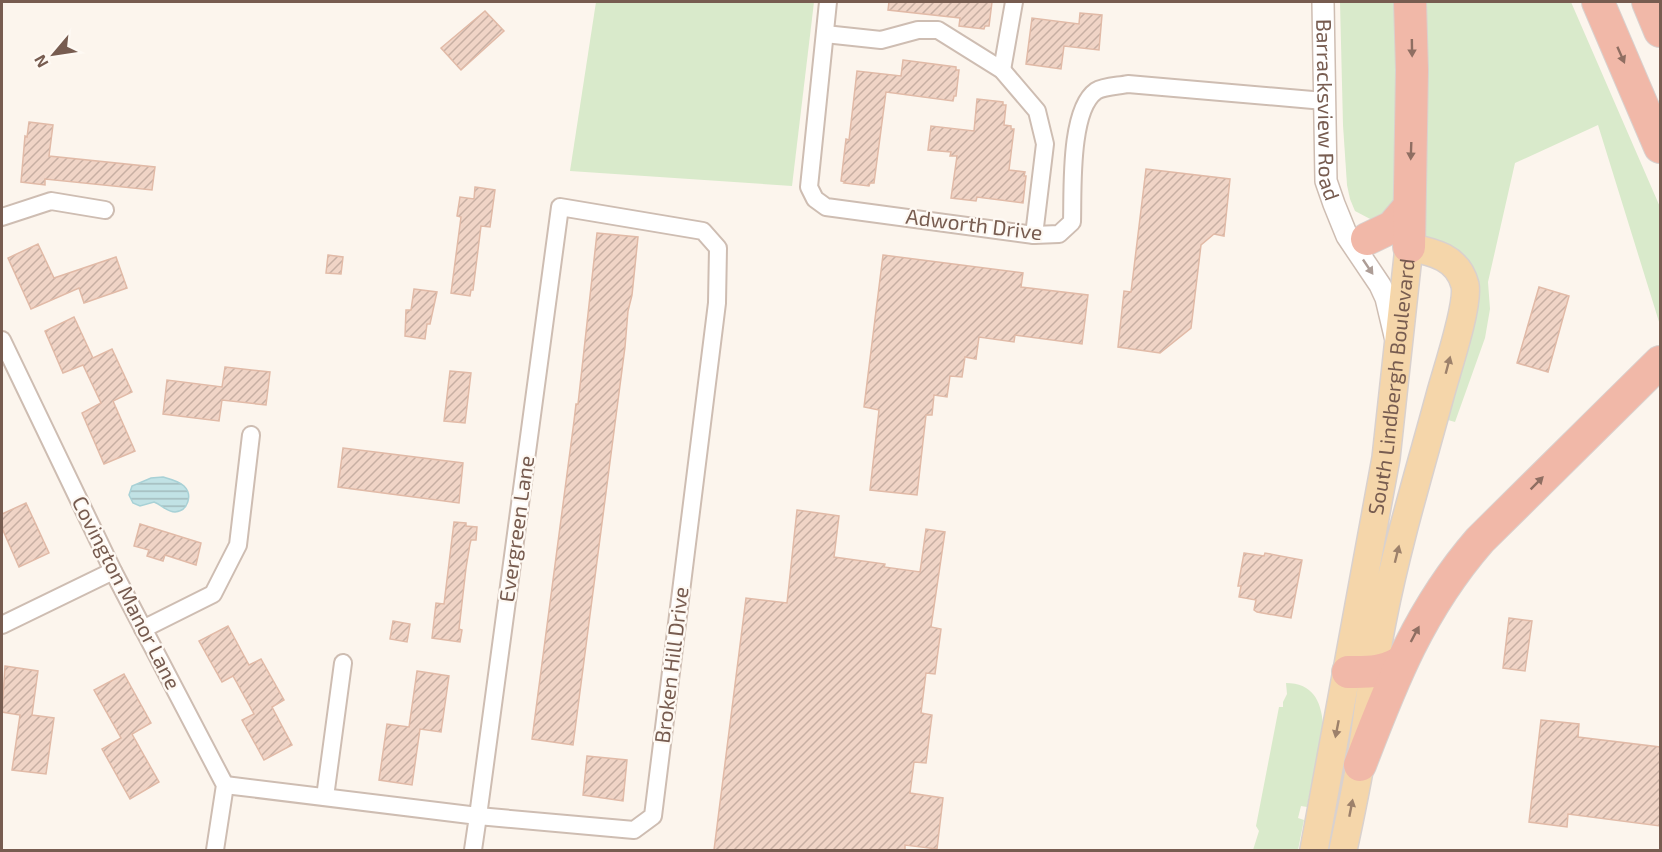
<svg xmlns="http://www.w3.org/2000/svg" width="1662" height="852" viewBox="0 0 1662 852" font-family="'Exo 2',sans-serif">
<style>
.grass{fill:#d9eacb}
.water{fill:url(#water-rules);stroke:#a8d1d6;stroke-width:1.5}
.building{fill:url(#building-hatch);stroke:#e1baa7;stroke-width:1.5}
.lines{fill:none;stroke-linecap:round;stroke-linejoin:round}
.minor-casing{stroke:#cebdb2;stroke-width:20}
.tertiary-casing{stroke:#cebdb2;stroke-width:24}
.primary-casing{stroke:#d9d1ce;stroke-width:30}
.motorway-casing{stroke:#d9d1ce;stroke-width:34}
.minor{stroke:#fff;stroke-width:16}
.tertiary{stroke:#fff;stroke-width:21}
.primary{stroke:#f5d6aa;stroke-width:27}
.motorway{stroke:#f1b8a8;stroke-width:32}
.oneway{fill:#8f6e62}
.oneway2{fill:#ad9d96}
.oneway3{fill:#9d816b}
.labels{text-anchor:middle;stroke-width:4.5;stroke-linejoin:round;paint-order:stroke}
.street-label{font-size:21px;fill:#775c50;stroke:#fef9f3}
</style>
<defs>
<pattern id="water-rules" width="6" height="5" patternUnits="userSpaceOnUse" patternTransform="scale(1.5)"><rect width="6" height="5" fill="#c1e2e5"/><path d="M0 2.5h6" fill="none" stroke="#a2babc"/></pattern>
<pattern id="building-hatch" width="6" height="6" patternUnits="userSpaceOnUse" patternTransform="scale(1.5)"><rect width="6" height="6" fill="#f0d4c6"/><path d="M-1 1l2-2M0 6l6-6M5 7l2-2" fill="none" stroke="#c7afa3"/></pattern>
</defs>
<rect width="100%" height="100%" fill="#fcf5ed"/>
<g class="grass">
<polygon points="596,2 814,2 792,186 570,171"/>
<polygon points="1340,2 1399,2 1395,208 1374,221 1355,211 1350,199 1347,185 1343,125"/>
<path d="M1420,2h151l89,205v118l-62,-200 -83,38 -27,119 2,27 -5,29 -30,84 -7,-2 29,-120c-1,-42 -19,-56 -58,-65z"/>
<path d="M1286,683c26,0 35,17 37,41l-16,83 -6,-1 -3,12 6,2 -6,30h-45l6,-19 -3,-5 23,-119h4v-5l4,-8z"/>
</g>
<path class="water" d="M163,477c7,2 16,4 21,9 9,9 4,25 -9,26 -8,0 -13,-7 -21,-10l-14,4 -7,-3 -4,-8 3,-9 19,-8z"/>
<g class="building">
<polygon points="889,2 992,2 989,26 985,26 984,29 959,26 960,18 888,10"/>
<polygon points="485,11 504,31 461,70 441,48"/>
<polygon points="1080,13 1102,15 1099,50 1064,46 1061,69 1026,64 1032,18 1079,24"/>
<polygon points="903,60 956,67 956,70 959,70 956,96 954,96 953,101 886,92 874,183 870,183 869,186 844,183 845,182 841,181 846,139 849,140 857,71 901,76"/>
<polygon points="977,99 1003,102 1003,105 1006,105 1004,125 1011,126 1011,129 1014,129 1009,170 1025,172 1024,176 1026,176 1023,203 977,197 976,201 951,198 957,156 950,156 951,152 928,150 931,126 974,131"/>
<polygon points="29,122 53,125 49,156 155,167 152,190 45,179 45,185 21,182 25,136 27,137"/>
<polygon points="1146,169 1230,179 1224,236 1214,234 1201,245 1191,328 1160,353 1118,347 1124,291 1131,292"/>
<polygon points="475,187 495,190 490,227 481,226 473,290 471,290 470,296 451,293 461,217 457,216 460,197 474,199"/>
<polygon points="597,233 638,237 632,295 628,311 625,347 573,745 532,739 574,421 576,404 578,404"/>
<polygon points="38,244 54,278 116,257 127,288 84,303 79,288 31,309 8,258"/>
<polygon points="328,255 343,257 341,274 326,273"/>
<polygon points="883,255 1023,273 1021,287 1088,295 1082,344 1015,335 1014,342 979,337 976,359 965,357 962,377 950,376 947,397 934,395 932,415 926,415 917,495 870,490 879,410 864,407"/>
<polygon points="1539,287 1569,296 1548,372 1517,363"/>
<polygon points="414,289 437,292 430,324 427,324 425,339 405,336 406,310 411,310"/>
<polygon points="74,317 93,358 112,349 132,392 113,401 135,451 104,464 82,413 101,403 83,365 63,373 45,331"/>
<polygon points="225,367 270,372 266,405 222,400 219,421 163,414 167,380 222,387"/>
<polygon points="450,371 471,373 465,423 444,421"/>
<polygon points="343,448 463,463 459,503 338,487"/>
<polygon points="26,503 49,553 19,567 2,528 2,514"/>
<polygon points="797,510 839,516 834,557 885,564 884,567 920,572 926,529 945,532 931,627 941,629 935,674 926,673 921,713 932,715 926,763 914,762 910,793 943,798 937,849 905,845 905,850 714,850 746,598 787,603"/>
<polygon points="454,522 466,523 466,526 477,527 476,540 471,540 470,544 466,568 459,629 462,630 460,642 432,638 436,603 444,604"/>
<polygon points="140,524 201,543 196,565 165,555 163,561 147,556 149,550 134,546"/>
<polygon points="1244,553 1264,556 1265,553 1302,560 1291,618 1257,612 1254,610 1256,600 1239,597 1241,586 1238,586"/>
<polygon points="1509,618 1532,621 1525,671 1503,668"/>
<polygon points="393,621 410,624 407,642 390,639"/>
<polygon points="228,626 249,665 261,659 284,700 272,707 292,745 264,760 242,720 254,714 233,676 222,682 199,641"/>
<polygon points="5,666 38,671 32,715 54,718 46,774 12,770 20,715 2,712"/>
<polygon points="417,671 449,676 441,732 420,729 412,785 379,780 387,724 409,727"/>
<polygon points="124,674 151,723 132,734 159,782 130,799 102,749 121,738 94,690"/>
<polygon points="1541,720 1579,724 1578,737 1660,747 1660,826 1568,814 1567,827 1529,822"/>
<polygon points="587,756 627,760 623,801 583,795"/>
</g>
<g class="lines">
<g class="minor-casing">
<g id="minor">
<path d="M828,2l-19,185 6,12 11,8 208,28 25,-1 13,-12c1,-31 -3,-112 24,-131 8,-5 23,-5 32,-7l196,17"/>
<polyline points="825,34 881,40 918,30 938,30 1002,70 1037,111 1045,144 1034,235"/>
<polyline points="1002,70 1014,2"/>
<polyline points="2,217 51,201 105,210"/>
<polyline points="2,340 113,571 225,785 215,850"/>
<polyline points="2,625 113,571"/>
<polyline points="143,629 213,594 238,545 251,435"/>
<polyline points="225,785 478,816 634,830 653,816 717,303 718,248 703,231 560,207 478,816 473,850"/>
<polyline points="325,797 343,663"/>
</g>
</g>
<g class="tertiary-casing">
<g id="tertiary">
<path id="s1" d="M1323,2l3,179 8,23 13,32 33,49 6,13 9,38"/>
</g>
</g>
<g class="primary-casing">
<g id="primary">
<path id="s2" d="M1314,850l72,-392 23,-211c24,5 49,10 56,38 4,20 -18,85 -24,107 -20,74 -43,149 -58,225 -10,49 -15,99 -23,148 -5,29 -11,57 -17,85"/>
</g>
</g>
<g class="motorway-casing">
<g id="motorway">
<polyline points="1598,2 1660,147"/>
<polyline points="1648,2 1660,31"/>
<polyline points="1367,239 1392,227 1409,207"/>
<polyline points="1409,247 1412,70 1410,2"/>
<path d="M1348,672c22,0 33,1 53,-10"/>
<path d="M1360,765c32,-84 60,-156 120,-225l180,-178"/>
</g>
</g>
<use href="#minor" class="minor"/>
<use href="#tertiary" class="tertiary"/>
<use href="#primary" class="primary"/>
<use href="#motorway" class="motorway"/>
</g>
<defs><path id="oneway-solid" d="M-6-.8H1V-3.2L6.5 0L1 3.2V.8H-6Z" transform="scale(1.5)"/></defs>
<g class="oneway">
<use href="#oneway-solid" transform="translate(1412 48) rotate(89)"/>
<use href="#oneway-solid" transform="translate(1621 55) rotate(66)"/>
<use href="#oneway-solid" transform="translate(1411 151) rotate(92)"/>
<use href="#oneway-solid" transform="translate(1537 483) rotate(-45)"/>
<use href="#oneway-solid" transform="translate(1415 634) rotate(-62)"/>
</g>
<use class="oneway2" href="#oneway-solid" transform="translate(1368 267) rotate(56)"/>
<g class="oneway3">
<use href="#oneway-solid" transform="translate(1448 365) rotate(-75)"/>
<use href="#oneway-solid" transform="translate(1397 554) rotate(-76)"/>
<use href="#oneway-solid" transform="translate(1337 729) rotate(101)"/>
<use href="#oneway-solid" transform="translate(1351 808) rotate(-79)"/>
</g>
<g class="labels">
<g class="street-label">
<text dy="7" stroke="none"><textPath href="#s1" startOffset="108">Barracksview Road</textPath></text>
<text transform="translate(974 225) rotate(7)" y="7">Adworth Drive</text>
<text dy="7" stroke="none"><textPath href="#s2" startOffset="470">South Lindbergh Boulevard</textPath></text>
<text transform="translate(517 529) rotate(-82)" y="7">Evergreen Lane</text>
<text transform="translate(126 593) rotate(63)" y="7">Covington Manor Lane</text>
<text transform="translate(672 665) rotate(-83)" y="7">Broken Hill Drive</text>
</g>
</g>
<rect width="1662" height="852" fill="none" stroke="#775c50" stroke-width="6"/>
<g transform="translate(54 54) rotate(241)" stroke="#fef9f3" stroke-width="4.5" paint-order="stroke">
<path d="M0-4.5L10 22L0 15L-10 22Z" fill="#775c50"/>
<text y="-9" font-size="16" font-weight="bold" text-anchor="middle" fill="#775c50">N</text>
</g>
</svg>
